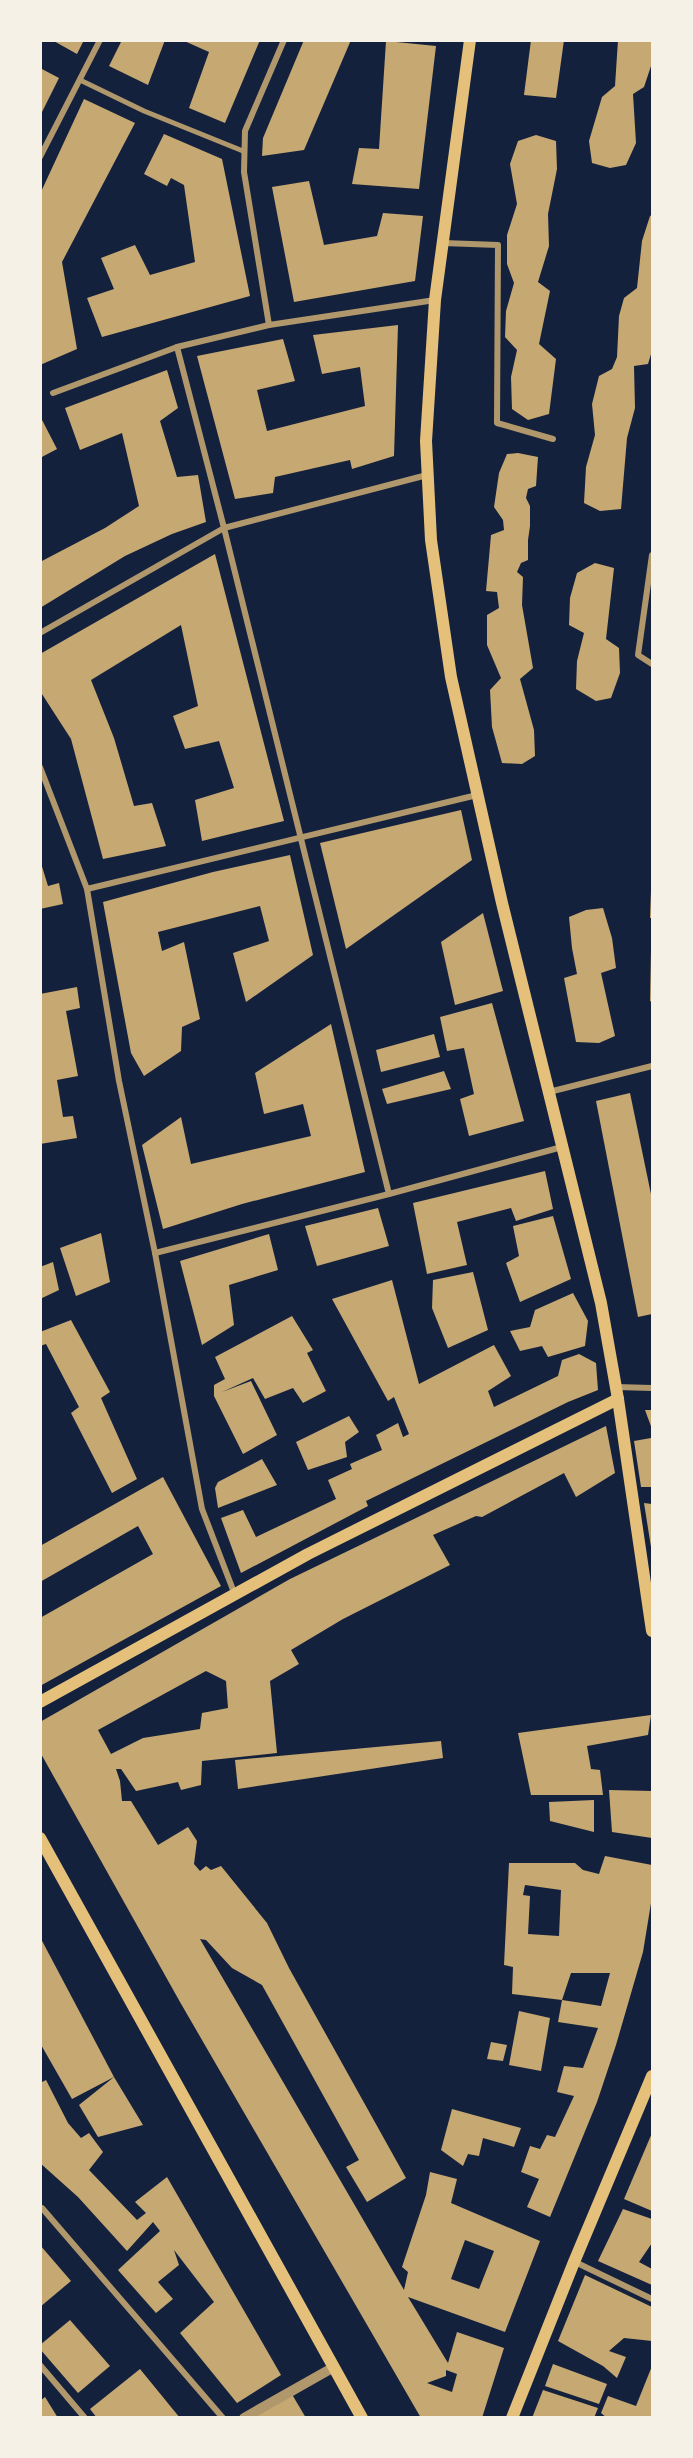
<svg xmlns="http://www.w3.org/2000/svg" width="693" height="2458" viewBox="0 0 693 2458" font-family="Mulish,sans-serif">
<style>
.building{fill:#c6a872;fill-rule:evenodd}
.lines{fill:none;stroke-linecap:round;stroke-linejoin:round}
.pedestrian{stroke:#b1986c;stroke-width:5}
.minor{stroke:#b1986c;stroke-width:6}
.tertiary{stroke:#b1986c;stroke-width:10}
.secondary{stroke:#e5c07b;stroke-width:12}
</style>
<rect width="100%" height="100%" fill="#14213d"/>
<g class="building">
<polygon points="52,40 84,40 77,54"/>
<polygon points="122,40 165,40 148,85 109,66"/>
<polygon points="182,40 260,40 225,123 189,108 209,52"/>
<polygon points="304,40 351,40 304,150 262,156 263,138"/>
<polygon points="531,40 564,40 556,98 524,95"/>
<polygon points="618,40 652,40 652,63 644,87 633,94 636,143 626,165 610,168 592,163 589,141 602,97 615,86"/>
<polygon points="386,41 436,46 419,189 352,184 359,148 379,149"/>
<polygon points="40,68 59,78 40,116"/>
<polygon points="84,99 135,123 62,262 77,349 40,365 40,194"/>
<polygon points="164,134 222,159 250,296 102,337 87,298 114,289 101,258 135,245 150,275 195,262 184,185 171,178 167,186 144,174"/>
<polygon points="536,135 556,141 557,169 548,214 549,246 538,282 550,291 539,344 556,359 549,414 528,420 512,409 511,377 517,350 505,337 506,311 514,283 507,264 507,235 517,204 510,164 518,141"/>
<polygon points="309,181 324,245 377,236 383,213 423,216 415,281 294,302 272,187"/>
<polygon points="652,215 652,351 648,364 634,366 635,408 627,438 621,509 600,511 584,503 586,467 595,435 592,404 599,376 612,369 617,357 619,316 624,298 637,288 642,241 650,216"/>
<polygon points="398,325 394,456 352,469 350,460 275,477 273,493 235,499 197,356 283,339 295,381 257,390 267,431 365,406 360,367 322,374 313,335"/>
<polygon points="167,370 178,408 160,421 177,477 198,475 206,522 172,534 125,556 40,608 40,562 105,528 139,506 122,433 80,450 65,408"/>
<polygon points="40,416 57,449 40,458"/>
<polygon points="518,453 538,457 536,486 528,489 526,498 530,506 530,526 528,540 528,560 521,563 517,572 523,577 522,605 533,668 520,679 534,730 535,756 522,764 502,763 492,727 490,690 501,678 487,645 487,615 499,608 497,592 486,591 491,535 504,530 503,520 494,507 499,473 507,454"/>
<polygon points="215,554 284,821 202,841 195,800 234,788 219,741 185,749 173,716 198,706 181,625 91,680 114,738 134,806 152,803 166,846 103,859 71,739 40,691 40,654"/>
<polygon points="595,563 614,568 606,639 619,648 620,673 611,698 596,701 576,689 577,661 584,633 569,625 570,598 577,573"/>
<polygon points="461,810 472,860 346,949 320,843"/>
<polygon points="290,855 313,955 246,1002 233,953 269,941 260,906 158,932 162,951 184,942 200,1019 182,1027 181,1051 144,1076 131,1053 103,902 213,872"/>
<polygon points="40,860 48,886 59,883 63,904 40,909"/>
<polygon points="651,891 652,891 652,918 650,918"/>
<polygon points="603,908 612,938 616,968 601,973 615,1036 599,1043 576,1042 564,978 577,974 572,948 569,917 586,910"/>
<polygon points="483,913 503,991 455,1005 441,942"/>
<polygon points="651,951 652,951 652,1002 650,1001"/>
<polygon points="77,987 80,1008 66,1011 78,1076 57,1080 63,1117 73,1116 77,1138 40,1144 40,994"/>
<polygon points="492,1003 524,1121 469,1136 460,1099 474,1094 464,1048 447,1051 440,1017"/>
<polygon points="331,1024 365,1172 242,1204 163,1229 142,1145 181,1117 191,1164 311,1136 303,1104 264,1114 255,1073"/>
<polygon points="434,1034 440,1057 381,1072 376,1050"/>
<polygon points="444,1071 451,1089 387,1104 382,1089"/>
<polygon points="630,1093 652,1199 652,1314 638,1317 596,1101"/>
<polygon points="545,1171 553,1209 516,1221 511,1208 457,1222 467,1265 427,1274 413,1203"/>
<polygon points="378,1208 389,1246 317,1266 305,1226"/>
<polygon points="553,1216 571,1279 520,1302 506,1263 519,1256 513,1226"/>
<polygon points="101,1233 110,1282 76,1296 60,1248"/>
<polygon points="269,1234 278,1270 229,1285 234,1325 202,1345 180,1261"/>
<polygon points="53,1262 59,1290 40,1299 40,1267"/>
<polygon points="473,1272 488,1330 448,1348 432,1308 433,1280"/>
<polygon points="392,1280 419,1384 494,1345 511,1376 488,1391 494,1407 558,1376 562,1360 579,1354 596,1363 598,1390 568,1402 366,1501 368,1506 241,1573 221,1518 243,1510 256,1537 336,1499 328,1480 352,1469 350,1464 382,1450 376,1435 398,1423 403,1437 409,1434 394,1397 388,1401 332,1299"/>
<polygon points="573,1293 588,1321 585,1346 548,1357 542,1346 520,1351 510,1331 530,1327 535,1310"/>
<polygon points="292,1316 313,1350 307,1353 326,1391 303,1403 293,1388 265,1399 253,1378 222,1392 251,1381 277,1435 243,1454 214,1396 214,1385 225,1379 215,1357"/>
<polygon points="71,1320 110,1392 101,1398 137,1479 112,1493 71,1413 79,1407 46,1344 40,1346 40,1332"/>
<polygon points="645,1410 652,1410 652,1429"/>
<polygon points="349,1416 359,1432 345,1442 347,1457 308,1470 296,1442"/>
<path d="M606,1426l9,47 -39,24 -12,-24 -82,44 -6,-1 -43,19 17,30 -107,54 -52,31 8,14 -29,17 7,72 -75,8 -1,24 -20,5 -3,-8 -42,9 -15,-22h-5l4,12 2,20h9l27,44 30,-18 9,14 -3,23 6,7 6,-5 5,4 10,-4 46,57 22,45 117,210 -39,24 -21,-35 13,-7 -97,-175 -30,-17 -26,-28 -6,-1 204,351 4,-18 -6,-5 24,-72 4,-23 27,7 -6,24 89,38 -35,91 -97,-35 40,66 9,-31 47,16 -22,70h-61l-241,-416 -140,-250v-30l250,-143zM206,1671l20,10 2,27 -26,5 -2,16 -57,9 -32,16 -13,-24zM465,2240l29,11 -15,38 -28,-10zM446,2370l11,4 -5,18 -25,-9 19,-7z"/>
<polygon points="651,1438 652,1487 641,1487 634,1441"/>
<polygon points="262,1459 277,1485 218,1508 215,1488 218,1482"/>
<polygon points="163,1477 221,1586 40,1686 40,1618 153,1554 138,1526 40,1582 40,1546"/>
<polygon points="644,1503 652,1504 652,1547 651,1547"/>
<polygon points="651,1715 648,1735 587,1746 591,1769 600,1770 603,1795 531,1795 518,1733"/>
<polygon points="441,1741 443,1758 238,1789 235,1760"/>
<polygon points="609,1790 652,1791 652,1838 612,1832"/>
<polygon points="594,1800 594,1832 550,1821 549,1802"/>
<path d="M605,1856l47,9v32l-9,55 -27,93 -19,57 -47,115 -23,-10 12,-28 -18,-7 9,-26 10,3 7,-14 8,2 19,-41 -17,-4 7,-26 19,2 15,-40 -40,-6 4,-22 39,6 9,-33h-39l-9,27 -50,-6 1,-27 -9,-2 5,-102h66l8,7 16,4zM525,1885l36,5 -2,46 -31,-2 2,-38 -7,-1z"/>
<polygon points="40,1937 114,2077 72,2099 40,2043"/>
<polygon points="519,2011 550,2018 541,2071 509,2065"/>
<polygon points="491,2042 507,2045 503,2061 487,2059"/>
<polygon points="114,2077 143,2125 98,2137 79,2105"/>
<polygon points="46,2080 68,2123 81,2138 89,2133 103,2152 89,2170 137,2220 146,2213 135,2202 167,2177 281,2375 237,2403 180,2333 214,2302 174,2250 179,2265 158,2282 173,2299 156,2313 118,2270 160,2231 153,2222 127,2251 78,2197 40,2163 40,2083"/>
<polygon points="452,2109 521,2128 514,2147 483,2138 479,2156 468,2154 463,2166 441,2150"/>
<polygon points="652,2133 652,2211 624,2199"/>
<polygon points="623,2209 652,2219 652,2243 639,2262 652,2269 652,2285 598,2261"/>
<polygon points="40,2245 71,2281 40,2307"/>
<polygon points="585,2275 652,2307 652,2341 624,2338 609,2351 626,2357 617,2378 603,2366 558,2341"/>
<polygon points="70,2320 110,2366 78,2393 40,2349 40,2345"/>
<polygon points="553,2364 607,2384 599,2404 545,2386"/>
<polygon points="652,2366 652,2418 607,2418 601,2413 608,2396 636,2406"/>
<polygon points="140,2369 180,2418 97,2418 90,2409"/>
<polygon points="543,2390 598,2408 594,2418 532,2418"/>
<polygon points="290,2391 306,2418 252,2418"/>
<polygon points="45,2397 58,2418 40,2418 40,2401"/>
</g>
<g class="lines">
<polyline class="pedestrian" points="80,80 144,111 243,151"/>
<g class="minor">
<polyline points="40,157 100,40"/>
<polyline points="443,243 498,245 497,423 553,439"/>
<polyline points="269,325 244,172 245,131 284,40"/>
<polyline points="177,347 224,528 389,1194"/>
<polyline points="53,393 177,347 269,325 435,300"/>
<polyline points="652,555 638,655 652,664"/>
<polyline points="40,633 224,528 427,475"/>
<polyline points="40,767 87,889 119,1081 155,1253 202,1509 235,1595"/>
<polyline points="87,889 477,795"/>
<polyline points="549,1092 652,1066"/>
<polyline points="155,1253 389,1194 562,1147"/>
<polyline points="616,1387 652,1388"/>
<polyline points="40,2209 42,2208 223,2418"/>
<polyline points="575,2262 652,2299"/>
<polyline points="40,2365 85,2418"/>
</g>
<polyline class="tertiary" points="244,2418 334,2367"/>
<g class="secondary">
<polyline points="470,40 435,300 426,441 431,540 451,677 502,903 601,1303 618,1399 652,1631"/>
<polyline points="40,1702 308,1554 618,1399"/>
<polyline points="40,1838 362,2418"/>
<polyline points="512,2418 574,2262 652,2076"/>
</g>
</g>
<rect width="693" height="2458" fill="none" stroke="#f6f1e7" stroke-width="84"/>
</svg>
